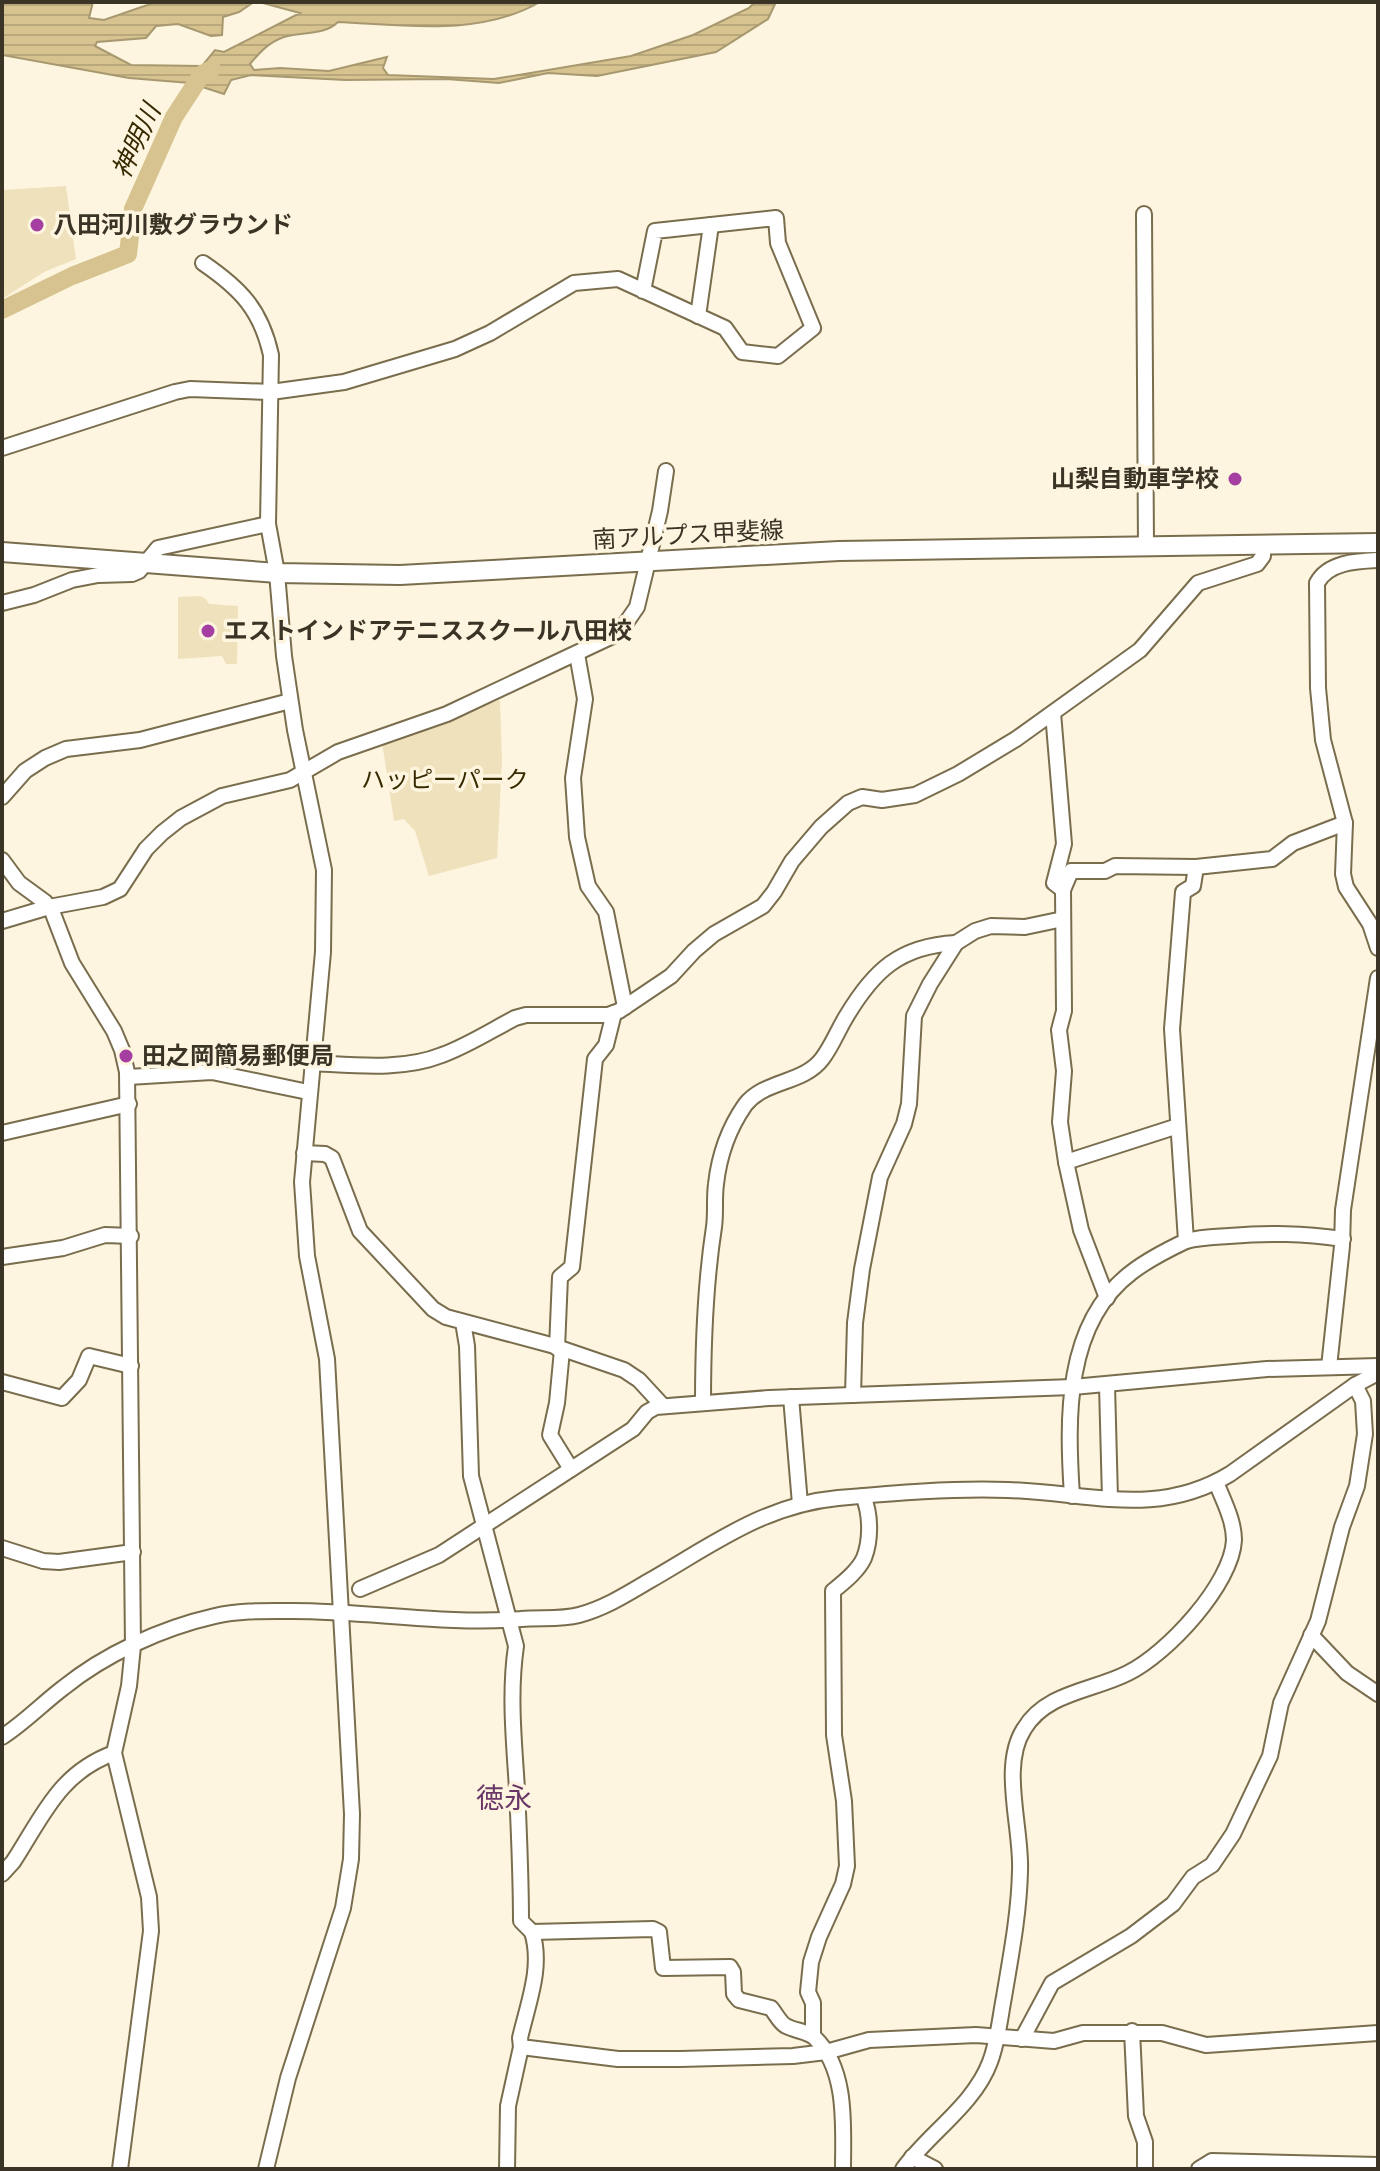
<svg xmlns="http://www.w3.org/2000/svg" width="1380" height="2171" viewBox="0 0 1380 2171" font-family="Mulish,'Noto Sans JP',sans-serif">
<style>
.green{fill:#efe1bc}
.water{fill:url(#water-rules);stroke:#a79870;stroke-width:2}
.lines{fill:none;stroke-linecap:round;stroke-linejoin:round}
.river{stroke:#d6c38f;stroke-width:18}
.minor-casing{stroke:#796d4d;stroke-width:18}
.major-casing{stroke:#796d4d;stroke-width:22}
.minor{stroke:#fff;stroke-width:14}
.major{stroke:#fff;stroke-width:18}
.poi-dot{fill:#a53ea1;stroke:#fdf5df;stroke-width:3}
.labels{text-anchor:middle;stroke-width:7;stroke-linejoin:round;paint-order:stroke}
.poi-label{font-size:24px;font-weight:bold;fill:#3a3426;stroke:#fdf5df;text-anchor:start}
.street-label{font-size:24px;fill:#3a3426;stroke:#fdf5df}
.park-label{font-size:24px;fill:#382a00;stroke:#fdf5df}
.water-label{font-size:26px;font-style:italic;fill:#372900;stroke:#fdf5df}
.quarter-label{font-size:28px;fill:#6a3768;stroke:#fdf5df}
</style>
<defs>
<pattern id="water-rules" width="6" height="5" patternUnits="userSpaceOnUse" patternTransform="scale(2)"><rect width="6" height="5" fill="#d6c38f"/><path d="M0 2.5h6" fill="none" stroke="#b8a87b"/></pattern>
</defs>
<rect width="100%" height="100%" fill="#fdf5df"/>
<g class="green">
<polygon points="66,186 76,259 44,272 2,299 2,190"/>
<polygon points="200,596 206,599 209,604 238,606 237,664 226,664 222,656 178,659 178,597"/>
<polygon points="500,700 502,761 497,858 429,876 415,831 404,819 394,821 382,742"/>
</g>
<path class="water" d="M2,2h91l-4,16 15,2 52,-18h98l-15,10 -16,5 -1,18 -11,1 -33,-12 -22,2 -10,12 -49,4 -2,4 36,19 71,1 13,-16 9,2 76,-39 -41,-11h281c-61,35 -136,23 -202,20 -14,14 -35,9 -54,15 -15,5 -24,15 -34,27l4,6 26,-2 49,3 58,-14 -4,11 5,7 106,4 137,-23 62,-21 56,-27 6,-6h21l-8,17 -52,33 -119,24 -49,-3 -49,10 -53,-4 -101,1 -94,-5 -20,5 -7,14 -34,-11 -61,-5 -127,-23z"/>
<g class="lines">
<polyline class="river" points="2,310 72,276 128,254 133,209 174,117 202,74 212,69"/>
<g class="minor-casing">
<g id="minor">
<polyline points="1144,214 1146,548"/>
<path d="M203,263c38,26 58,47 68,92l-3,169 9,49 7,83 11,74 29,140 -1,82 -21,230 5,74 20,103 25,455 -1,45 -8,49 -55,170 -22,91"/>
<polyline points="698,316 711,225"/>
<polyline points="2,448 175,392 190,389 271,392 344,382 455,349 490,333 574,283 618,279 725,328 742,352 778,356 813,328 778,243 776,218 655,231 643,291"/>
<path d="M1378,560c-21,1 -50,2 -61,23l1,105 5,52 22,83 -2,51 3,13 24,37 8,24"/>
<polyline points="2,603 34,595 72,580 98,575 132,574 139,571 158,548 268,524"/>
<polyline points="577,654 585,699 573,778 577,837 588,886 606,912 625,1007"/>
<polyline points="1053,713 1064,844 1054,883 1063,890"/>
<polyline points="2,797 25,771 45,758 66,749 140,740 290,701"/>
<polyline points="2,860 19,883 45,902 52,911 72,963 114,1031 122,1050 127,1072 133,1646 129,1686 114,1753 149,1897 151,1931 120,2169"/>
<polyline points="2,921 49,907 103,897 120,889 146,849 162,833 181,818 222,796 290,780 338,752 447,714 619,633 637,607 660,511 666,471"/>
<path d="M311,1063c43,2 91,8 131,-8 25,-9 50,-25 73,-37l11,-3h82l11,-4 52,-35 23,-25 20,-17 49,-28 11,-14 18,-31 29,-34 27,-24 14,-6 20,3 33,-5 43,-21 58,-35 124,-89 58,-67 59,-19 6,-8v-10"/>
<polyline points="128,1077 212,1072 308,1092"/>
<polyline points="2,1133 129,1104"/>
<polyline points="304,1153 325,1154 332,1158 360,1231 433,1309 446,1317 551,1345 624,1370 639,1380 663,1406"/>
<polyline points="1066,1162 1178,1126"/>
<path d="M1186,1241c15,-4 28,-4 43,-5 42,-3 72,-3 114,3"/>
<polyline points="2,1257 63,1248 105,1235 131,1236"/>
<polyline points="1107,1298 1081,1230 1066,1162 1060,1122 1064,1071 1059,1030 1064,1011 1063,890 1071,871 1105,871 1115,866 1196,867 1272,859 1293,843 1345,823"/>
<path d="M463,1322l4,24 4,130 45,170c-7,48 -2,95 1,143 2,44 4,88 4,132l11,11 121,-3 6,3 4,36 67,-1 3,5 1,22 5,6 32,8c5,6 9,15 15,18 9,5 22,5 29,12 33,32 28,89 28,131"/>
<polyline points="557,1348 560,1277 572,1267 595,1059 606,1045 614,1013"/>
<polyline points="562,1350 557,1403 550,1435 571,1469"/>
<polyline points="1329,1367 1342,1246 1343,1210 1378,978"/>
<polyline points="2,1382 62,1398 79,1380 89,1356 131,1366"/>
<polyline points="1107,1385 1110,1499"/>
<polyline points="853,1395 855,1323 862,1269 880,1177 904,1124 909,1104 914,1016 930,984 956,943 975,931 991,926 1025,927 1063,919"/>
<polyline points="791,1397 800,1504"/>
<path d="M703,1403c0,-59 2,-118 11,-176 2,-14 0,-29 2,-43 3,-27 13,-56 29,-79 19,-25 58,-21 77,-46 10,-13 16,-29 24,-42 28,-47 54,-71 110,-74"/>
<path d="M1072,1496c-5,-77 -8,-173 60,-224 17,-13 35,-22 54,-31l-14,-212 11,-137 10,-6 3,-19"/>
<polyline points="2,1548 43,1561 59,1562 133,1552"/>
<polyline points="360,1589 439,1555 633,1429 647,1412 656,1407 769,1398 1073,1387 1267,1369 1378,1366"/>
<polyline points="1311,1635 1347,1673 1378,1694"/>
<path d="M2,1737c22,-14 40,-33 61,-49 42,-34 99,-60 152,-72 25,-6 52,-5 78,-5 76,0 152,14 228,8 19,-2 39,1 58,-4 26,-7 48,-21 70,-34 63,-36 115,-76 189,-83 56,-5 114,-10 170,-8 79,2 148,29 222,-16l125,-89 23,-12"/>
<path d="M2,1874l11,-12c30,-46 46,-89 101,-109"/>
<path d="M532,1932c11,35 -4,71 -12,106l1,9 97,12h62l113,-3 33,-4 43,-12 107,-5 78,6 29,-8h79l44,12 172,-12"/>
<polyline points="1132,2031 1136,2116 1145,2142 1145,2169"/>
<path d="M813,2036v-33l-5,-11 3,-30 8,-25 24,-53 4,-18 -3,-65 -10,-66 -1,-144c11,-9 25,-20 31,-33 7,-18 7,-44 -1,-62"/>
<polyline points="1022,2039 1052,1983 1131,1936 1173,1904 1193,1877 1212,1865 1233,1834 1270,1756 1281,1703 1318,1621 1342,1527 1357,1486 1365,1434 1363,1401 1355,1385"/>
<polyline points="912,2157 935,2169"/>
<polyline points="507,2169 508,2106 521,2047"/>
<path d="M903,2169c26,-36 71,-64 87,-107 8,-21 10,-44 14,-65 7,-42 15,-83 16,-126 2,-43 -20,-105 4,-142 22,-37 69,-38 104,-56 39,-19 104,-89 106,-133 0,-20 -11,-40 -18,-58"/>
<polyline points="1199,2169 1212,2161 1378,2165"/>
</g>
</g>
<g class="major-casing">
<polyline id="major" points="2,552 277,573 400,575 839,551 1378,543"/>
</g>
<use href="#minor" class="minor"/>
<use href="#major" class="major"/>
</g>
<g class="poi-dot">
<circle cx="37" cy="225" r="8"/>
<circle cx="1235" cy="479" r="8"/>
<circle cx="208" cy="631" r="8"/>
<circle cx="126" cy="1056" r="8"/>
</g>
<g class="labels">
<g class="poi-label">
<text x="53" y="233">八田河川敷グラウンド</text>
<text x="1219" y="487" text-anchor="end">山梨自動車学校</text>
<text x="224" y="639">エストインドアテニススクール八田校</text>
<text x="142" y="1064">田之岡簡易郵便局</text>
</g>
<g class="street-label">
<text transform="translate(688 535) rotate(-3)" y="8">南アルプス甲斐線</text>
</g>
<g class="park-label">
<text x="445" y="788">ハッピーパーク</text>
</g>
<g class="water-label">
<text transform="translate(136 141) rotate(-65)" y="9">神明川</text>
</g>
<g class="quarter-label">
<text x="504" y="1808">徳永</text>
</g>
</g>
<rect width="1380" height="2171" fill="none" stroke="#3a3426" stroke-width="8"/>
</svg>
